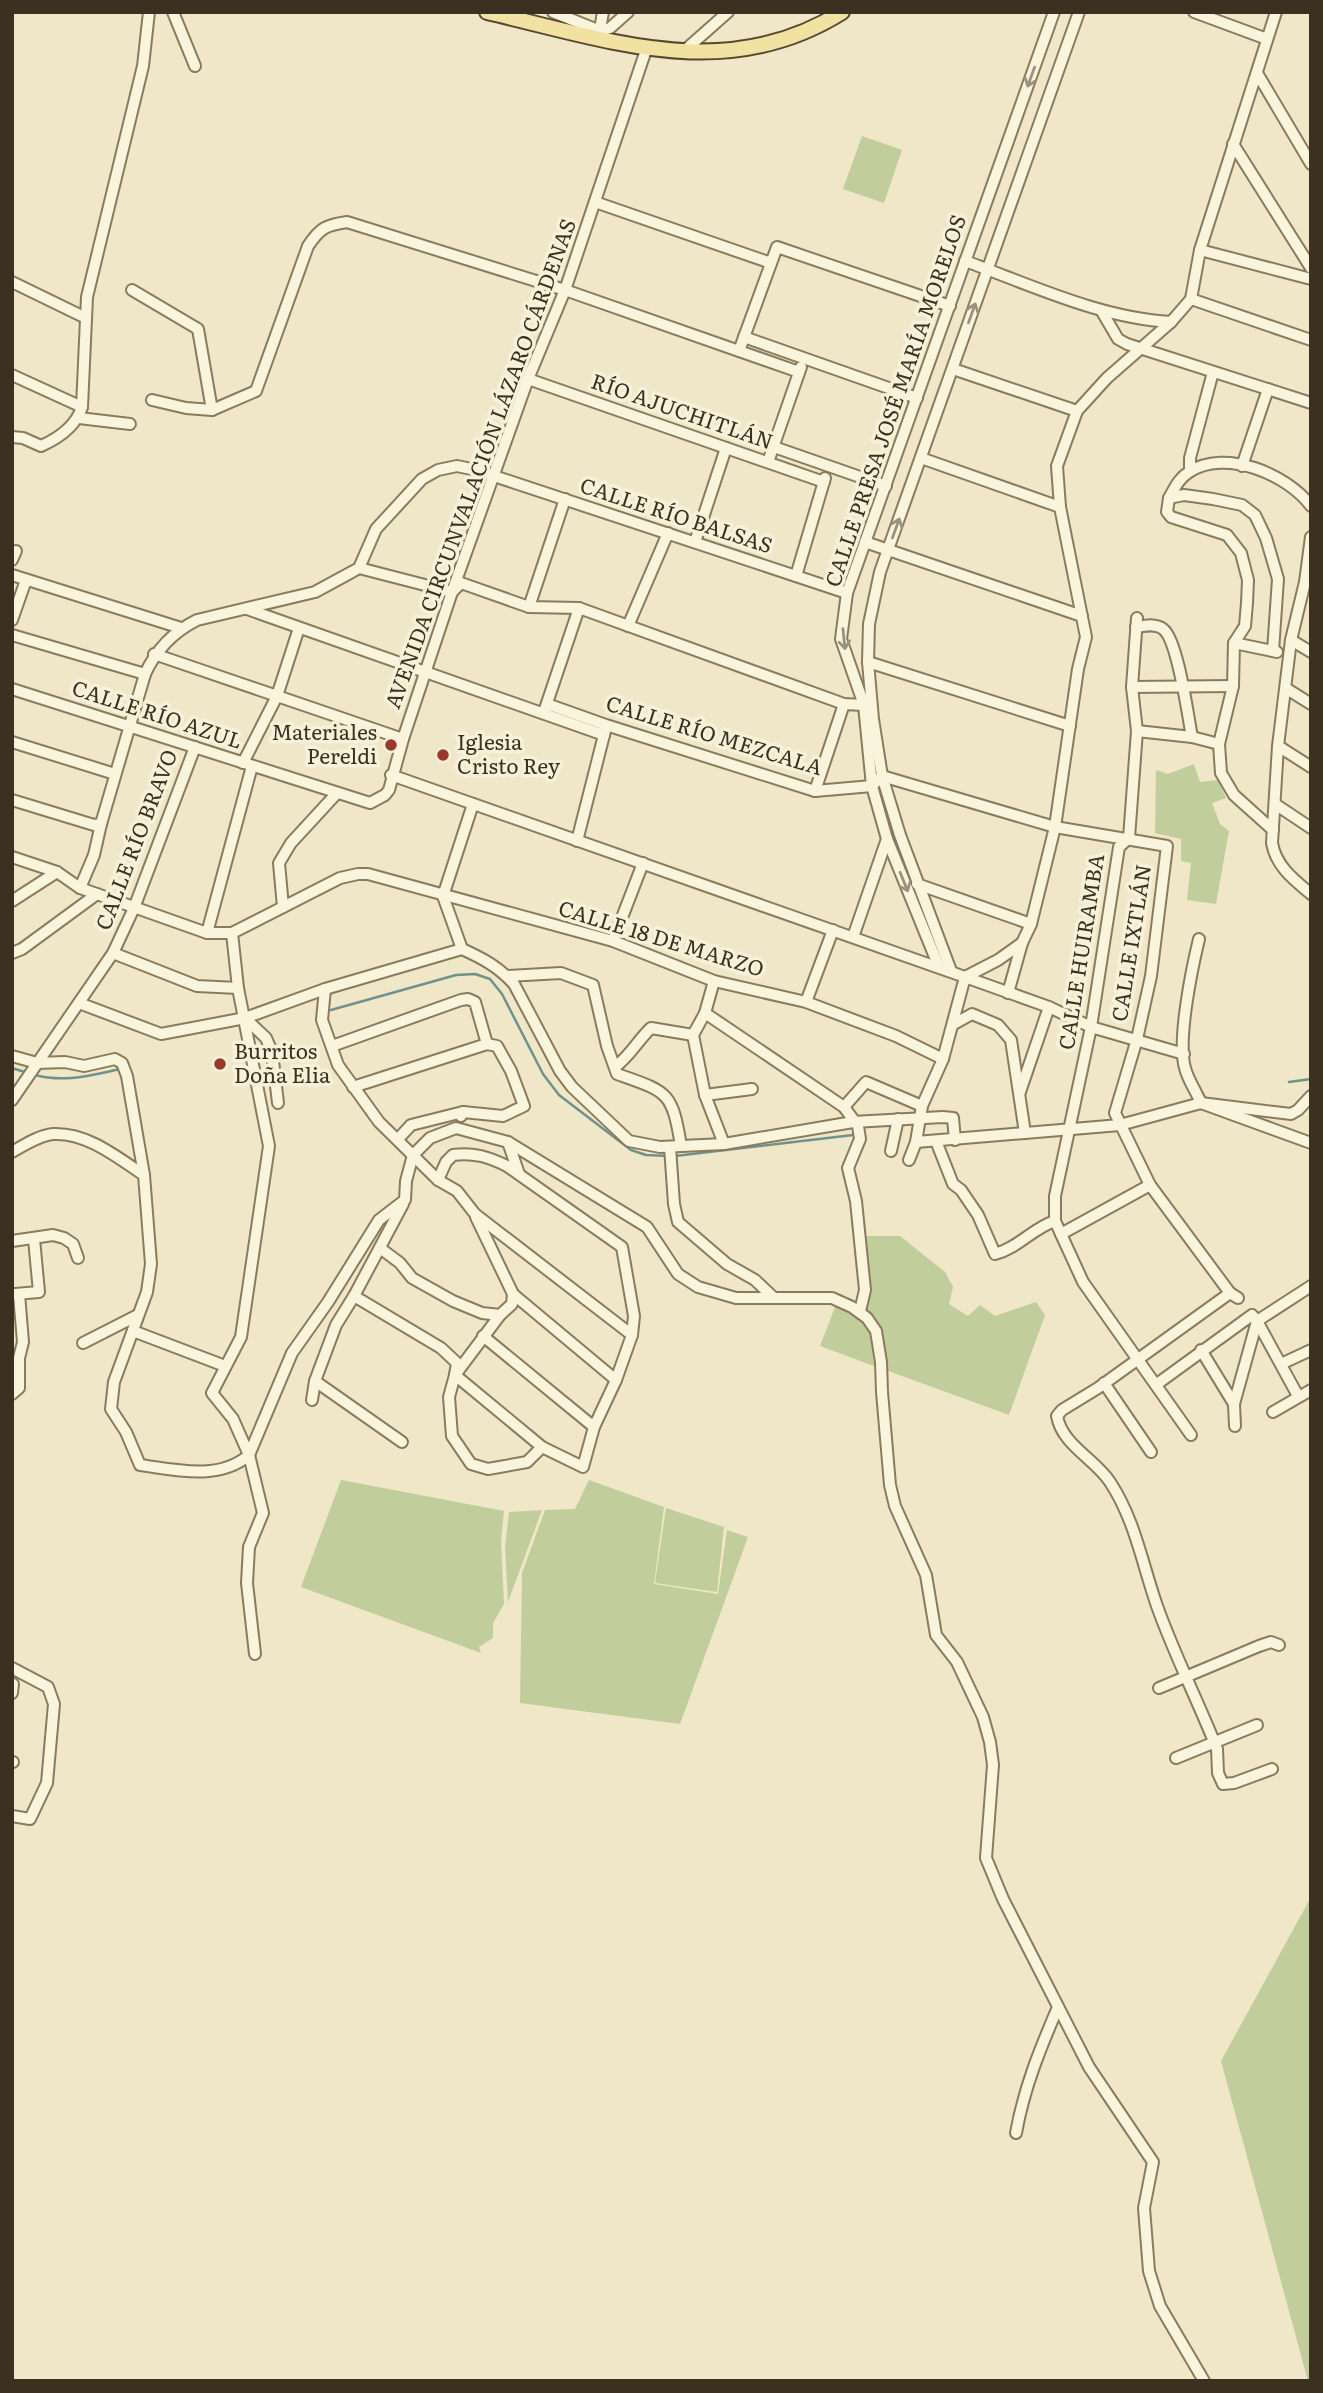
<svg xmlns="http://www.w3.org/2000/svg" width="1323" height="2393" viewBox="0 0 1323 2393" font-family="Literata,serif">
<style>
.green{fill:#c2cd9c}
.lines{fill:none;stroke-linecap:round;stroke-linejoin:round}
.stream{stroke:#70928d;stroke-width:2.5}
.minor-casing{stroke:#8b7b5d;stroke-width:14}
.major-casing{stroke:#594831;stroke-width:18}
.minor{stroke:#f9f4dc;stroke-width:10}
.major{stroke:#f1e1a2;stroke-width:14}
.oneway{stroke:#9a927e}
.poi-dot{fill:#9a382d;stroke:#f6f1d8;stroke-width:2.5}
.labels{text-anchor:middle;stroke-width:7;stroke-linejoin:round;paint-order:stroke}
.street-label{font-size:21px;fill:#3c3121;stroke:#f6f1d8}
.poi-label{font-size:21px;fill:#3c3121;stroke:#f6f1d8;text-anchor:start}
</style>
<rect width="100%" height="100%" fill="#efe7c8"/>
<g class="green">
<polygon points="862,136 902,150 884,203 843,189"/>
<polygon points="1194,764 1200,782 1218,780 1226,798 1212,803 1220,824 1229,831 1216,904 1187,900 1191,863 1181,861 1181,839 1155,833 1156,770 1168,774"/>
<polygon points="860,1236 900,1236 945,1272 953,1287 949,1304 968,1316 980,1305 995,1316 1036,1302 1045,1315 1009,1415 883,1369 879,1337 862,1311"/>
<polygon points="837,1302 851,1308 874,1331 879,1368 820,1346"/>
<polygon points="341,1480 504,1511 501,1540 504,1604 493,1623 493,1638 479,1647 481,1653 301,1587"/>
<polygon points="589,1480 664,1507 654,1584 718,1594 727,1530 748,1537 680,1724 520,1703 522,1573 545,1510 575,1509"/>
<polygon points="666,1508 724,1527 717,1592 655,1583"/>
<polygon points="542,1510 508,1602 505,1547 509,1512"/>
<polygon points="1311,1897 1311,2381 1308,2381 1221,2061"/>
</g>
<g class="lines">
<g class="stream">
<polyline points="331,1010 456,975 475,974 490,979 502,994 543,1074 559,1095 631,1150 646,1155 669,1156"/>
<polyline points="12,1068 28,1073"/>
<path d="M35,1075c30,8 56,0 86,-6"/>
<polyline points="1289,1082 1311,1079"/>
<polyline points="675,1156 853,1135"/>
</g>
<g class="minor-casing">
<g id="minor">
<polyline points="173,12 195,66"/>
<polyline points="553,12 600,31 610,28 628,12"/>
<polyline points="1194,12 1267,39"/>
<polyline points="599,35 603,12"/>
<polyline points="684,51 728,12"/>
<polyline points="1257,73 1311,164"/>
<polyline points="1233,144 1311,268"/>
<polyline points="595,202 771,263"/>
<polyline points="1200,250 1311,279"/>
<path d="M965,261c66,24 135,57 206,61"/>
<polyline points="12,282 86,318"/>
<polyline points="132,290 198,329 212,410"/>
<polyline points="1191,299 1311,340"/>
<polyline points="1101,310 1118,339 1127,344 1311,403"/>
<polyline points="744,337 917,398"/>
<polyline points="739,351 777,247 950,306"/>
<polyline points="953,369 1077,411"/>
<polyline points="12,375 82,407"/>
<polyline points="528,379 824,482"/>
<path d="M152,400l34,8 26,2 44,-19 52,-145c12,-18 18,-21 39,-24l218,68 234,82"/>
<polyline points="79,418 130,424"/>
<path d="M12,437l11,1 18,8c18,-8 35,-20 41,-39l5,-110 56,-231 6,-54"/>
<polyline points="774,447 886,486"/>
<polyline points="921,458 1060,507"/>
<polyline points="768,462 801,367"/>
<polyline points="1242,466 1268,389"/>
<polyline points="1190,471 1190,458 1213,372"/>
<polyline points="1169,498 1167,512 1171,517 1227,535 1241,553 1248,580 1247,603 1245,626 1234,643 1233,686 1219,744 1221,773 1234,795 1273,830"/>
<path d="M1311,537l-6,45 -14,58 -13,106 -6,97c4,23 21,36 39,51"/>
<polyline points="695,542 726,448"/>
<polyline points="865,542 1082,616"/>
<polyline points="12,560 16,551"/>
<polyline points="359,568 452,592 461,583 529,607 579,608 844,704 864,705"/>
<polyline points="12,575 181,628"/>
<polyline points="796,576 825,478"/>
<polyline points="529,607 565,499"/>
<polyline points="247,609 604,735"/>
<polyline points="1137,618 1132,687 1137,731 1129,838 1119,847 1091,1027 1055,1196 1055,1221 1083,1282 1191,1435"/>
<polyline points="12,620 26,580"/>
<polyline points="628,626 668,533"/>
<path d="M1136,627c9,-1 20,-4 27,2 15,11 25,88 29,108"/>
<polyline points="12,635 145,674"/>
<polyline points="1291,640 1311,652"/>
<polyline points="1234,643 1277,652"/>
<path d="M1273,651l5,-72 -12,-41 -11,-23 -13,-10 -29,-6 -29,-4 -15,3c6,-10 9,-19 20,-26 36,-24 98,2 122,34"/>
<polyline points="154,654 403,739"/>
<polyline points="868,662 1070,726"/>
<polyline points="1132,687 1233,686"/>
<polyline points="12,689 370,803 385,795 389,790 403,739 452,592 528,379 565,290 647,47"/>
<polyline points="1287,689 1311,704"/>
<polyline points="547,704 606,725 815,791 872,786 882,776 1055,827 1167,846 1151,976 1137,1039 1115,1113 1150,1185 1230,1293"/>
<polyline points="545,709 579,608"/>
<polyline points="1137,731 1192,737 1219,744"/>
<polyline points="12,742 115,774"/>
<polyline points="1278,746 1311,767"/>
<polyline points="243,763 277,696 299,628"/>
<polyline points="391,775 965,977 998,960 1022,943 1031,924 1055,827 1078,669 1086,637 1060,507 1057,466 1077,411 1107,378 1171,322 1191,299 1200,250 1276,12"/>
<polyline points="815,791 844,704"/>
<polyline points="12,800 94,825 101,824"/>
<polyline points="1275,804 1311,828"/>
<polyline points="577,841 605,731"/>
<polyline points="12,857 57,872 80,888 207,933 232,933 340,878 358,874 368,874 613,941 714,981 806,1002 896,1036 943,1059"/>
<polyline points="917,884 1031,924"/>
<path d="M80,888l14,-33 7,-31 44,-150c11,-24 28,-42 52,-54l118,-28 35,-19 9,-5 17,-39 46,-50 16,-9 19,-4 19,4 371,123"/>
<polyline points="12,901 57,872"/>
<polyline points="283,907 279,863 291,843 337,793"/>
<polyline points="207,933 252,766"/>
<polyline points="232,933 238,988 269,1146 241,1337 212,1393 233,1419 249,1455 263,1513 249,1547 247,1583 255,1654"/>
<polyline points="853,937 887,839"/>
<path d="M1199,939c-7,29 -22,101 -14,129 3,12 11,23 16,35l110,40"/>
<polyline points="613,941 643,863"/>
<polyline points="462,949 443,896 473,804"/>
<polyline points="12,953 22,949 97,894"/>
<polyline points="113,953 197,986 238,988"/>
<polyline points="939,967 887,839 872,786 864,705 841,639 847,593 1054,12"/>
<polyline points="951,971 900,835 882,776 873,719 868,662 869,624 880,572 1079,12"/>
<path d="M507,976l54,-3 32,12 14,61 10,28c51,18 55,17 64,72"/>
<polyline points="714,981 705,1013 844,1107 858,1126 860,1139 848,1168 856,1201 865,1290 860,1311"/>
<polyline points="325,989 322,1020 338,1065 379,1122 438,1180 457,1191 475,1214 632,1335"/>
<polyline points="1008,993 1022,943"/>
<polyline points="806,1002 833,930"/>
<path d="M79,1003l82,31 84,-16 80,-29 137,-40c20,9 37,18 52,35l46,87 12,16 57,54 31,6 64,-3 129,-22 90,-5 10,1 2,22"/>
<polyline points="247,1020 266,1038 272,1052 278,1103"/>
<polyline points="954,1024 972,1014 998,1025 1011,1040 1025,1133"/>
<polyline points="693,1035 705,1095 724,1144"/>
<polyline points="693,1035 705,1013"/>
<polyline points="332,1046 461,1000 468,999 475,1002 487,1044 497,1046 511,1071 524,1106 503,1116 463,1112"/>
<path d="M12,1056l25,7 28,-1 19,4 31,-7 7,4 5,13 17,99 7,89 -4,28 -33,90 -3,27 15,23 14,33c36,5 79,16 109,-10l43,-102 36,-51 51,-82 26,-20 1,-19 7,-26 17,-17 26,-10 52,14 139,85 31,47 20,13 38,11h96l20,9 15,11 9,13 5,31 1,30 8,93 5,21 31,69 10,60 21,27 26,55 7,25 3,23 -7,93 17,41 86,168 64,95 -9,46 5,63 11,35 44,75"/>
<path d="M615,1067c15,-11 23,-27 36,-39l42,7"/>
<polyline points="353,1087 487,1044"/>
<polyline points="1020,1092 1049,1007"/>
<polyline points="705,1095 752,1089"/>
<polyline points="12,1100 113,953 134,908 195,747"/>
<polyline points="844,1107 866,1082 922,1106"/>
<polyline points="398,1139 411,1125 463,1112 461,1116"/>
<path d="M936,1141l17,43 8,6 17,25 17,39c23,-6 38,-26 60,-33"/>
<polyline points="508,1142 519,1174"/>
<polyline points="916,1142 1120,1125 1201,1103 1291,1114 1298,1110 1311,1096"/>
<polyline points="670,1147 674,1204 678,1222 727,1264 755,1280 774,1298"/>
<polyline points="891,1151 898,1119"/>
<path d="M12,1152c12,-7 28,-17 41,-18 34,-2 65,24 91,41"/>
<polyline points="909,1160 916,1142 922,1106 943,1059 965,977 1049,1007 1091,1027 1184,1054"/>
<polyline points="476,1217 513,1294 616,1380"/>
<polyline points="1061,1234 1150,1185"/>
<polyline points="12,1241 53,1235 64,1238 73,1244 78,1258"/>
<polyline points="380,1248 400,1263 412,1278 453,1301 482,1313 500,1315 512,1304 513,1294"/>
<polyline points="15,1294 39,1292 34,1239"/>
<path d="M354,1296l87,52 16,15 -2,12 87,72 41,20 11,-40 22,-47 16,-45 2,-19 -12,-69 -115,-81c-18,-9 -34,-14 -54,-11l-7,7 -8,18"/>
<path d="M1238,1298l-8,-5 -132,95 -36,22 -5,6c5,29 38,43 53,66 25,38 32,81 47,124 17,48 41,95 60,143l1,24 5,11 11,-1 38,-14"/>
<polyline points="500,1315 455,1375 449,1397 452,1436 471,1464 488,1469 527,1462 542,1447"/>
<polyline points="1257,1321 1298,1396"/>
<polyline points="133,1331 225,1366"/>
<polyline points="483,1336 594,1427"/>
<polyline points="83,1343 138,1315"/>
<polyline points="1201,1350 1234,1404"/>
<polyline points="1281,1364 1311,1350"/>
<polyline points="315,1381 402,1442"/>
<polyline points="1104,1383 1151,1452"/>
<polyline points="1157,1384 1252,1315 1257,1321 1311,1286"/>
<polyline points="12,1394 19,1388 19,1358 23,1342 19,1294"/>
<polyline points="312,1400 315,1381 336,1325 354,1296 403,1204"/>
<polyline points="1273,1412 1311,1390"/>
<polyline points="1235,1426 1234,1404 1257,1321"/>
<polyline points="12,1668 48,1687 54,1704 47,1783 30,1819 12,1816"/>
<polyline points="1159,1688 1259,1646 1271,1642 1279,1645"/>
<polyline points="12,1693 13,1684"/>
<polyline points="1176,1758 1257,1725"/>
<polyline points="12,1762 13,1762"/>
<path d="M1016,2133c8,-45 24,-84 42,-126"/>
</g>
</g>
<g class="major-casing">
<path id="major" d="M487,12c122,28 239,73 355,0"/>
</g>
<use href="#minor" class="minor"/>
<use href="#major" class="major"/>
</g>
<defs><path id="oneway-shaft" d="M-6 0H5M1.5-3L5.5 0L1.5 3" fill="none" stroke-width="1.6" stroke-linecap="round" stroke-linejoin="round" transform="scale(1.75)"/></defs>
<g class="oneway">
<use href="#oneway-shaft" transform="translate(1031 77) rotate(110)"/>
<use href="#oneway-shaft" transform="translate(972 313) rotate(-70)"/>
<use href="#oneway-shaft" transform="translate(896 528) rotate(-70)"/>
<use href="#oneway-shaft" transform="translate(844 639) rotate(84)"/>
<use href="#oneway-shaft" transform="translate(904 882) rotate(68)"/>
</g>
<g class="poi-dot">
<circle cx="391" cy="745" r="7"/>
<circle cx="443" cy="755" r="7"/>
<circle cx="220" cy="1064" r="7"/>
</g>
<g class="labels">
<g class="street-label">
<text transform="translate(896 401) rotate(-71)" y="7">CALLE PRESA JOSÉ MARÍA MORELOS</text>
<text transform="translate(682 412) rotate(19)" y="7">RÍO AJUCHITLÁN</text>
<text transform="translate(481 464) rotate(-70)" y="7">AVENIDA CIRCUNVALACIÓN LÁZARO CÁRDENAS</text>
<text transform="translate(676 516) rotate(18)" y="7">CALLE RÍO BALSAS</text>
<text transform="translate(157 715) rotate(18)" y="7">CALLE RÍO AZUL</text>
<text transform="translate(714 736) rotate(17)" y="7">CALLE RÍO MEZCALA</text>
<text transform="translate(137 840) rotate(-69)" y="7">CALLE RÍO BRAVO</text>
<text transform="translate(661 939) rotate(17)" y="7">CALLE 18 DE MARZO</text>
<text transform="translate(1132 943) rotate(-81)" y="7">CALLE IXTLÁN</text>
<text transform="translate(1082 952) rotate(-81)" y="7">CALLE HUIRAMBA</text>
</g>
<g class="poi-label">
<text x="377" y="740" text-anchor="end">Materiales<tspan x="377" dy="24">Pereldi</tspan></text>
<text x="457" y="750">Iglesia<tspan x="457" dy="24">Cristo Rey</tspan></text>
<text x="234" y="1059">Burritos<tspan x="234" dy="24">Doña Elia</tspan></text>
</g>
</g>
<rect width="1323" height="2393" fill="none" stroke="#3c3121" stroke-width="28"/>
</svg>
